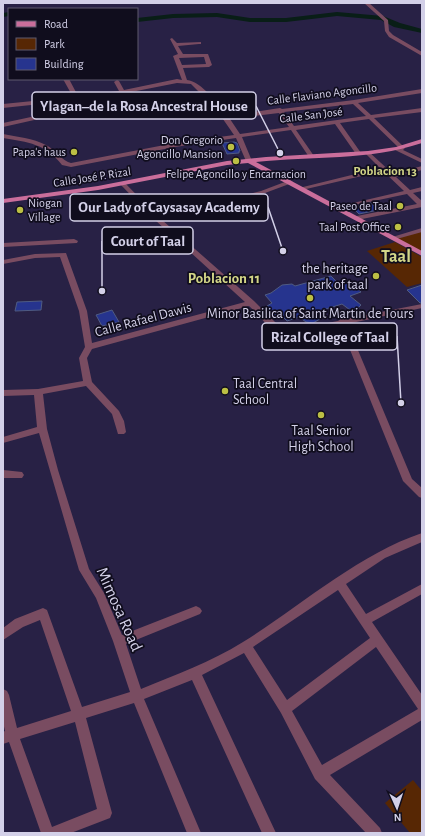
<svg xmlns="http://www.w3.org/2000/svg" width="425" height="836" viewBox="0 0 425 836" font-family="'Alegreya Sans',sans-serif">
<style>
.green{fill:#572704}
.lines{fill:none;stroke-linecap:round;stroke-linejoin:round}
.river{fill:#091e17;fill-rule:evenodd}
.building{fill:#26348e;stroke:#4f5b82}
.minor{fill:#794c61;fill-rule:evenodd}
.major{fill:#ca6e9b;fill-rule:evenodd}
.poi-dot{fill:#bcbf44;stroke:#100d1d;stroke-width:1.5}
.labels{text-anchor:middle;stroke-width:3.5;stroke-linejoin:round;paint-order:stroke}
.far-street-label{font-size:12px;fill:#d3d0e8;stroke:#100d1d}
.far-poi-label{font-size:12px;fill:#d3d0e8;stroke:#100d1d;text-anchor:end}
.far-neighbourhood-label{font-size:13px;font-weight:bold;fill:#d2d587;stroke:#100d1d}
.poi-label{font-size:14px;fill:#d3d0e8;stroke:#100d1d}
.street-label{font-size:14px;fill:#d3d0e8;stroke:#100d1d}
.neighbourhood-label{font-size:15px;font-weight:bold;fill:#d2d587;stroke:#100d1d}
.near-street-label{font-size:17px;fill:#d3d0e8;stroke:#100d1d}
.district-label{font-size:18px;font-weight:bold;fill:#d2d587;stroke:#100d1d}
.leader{fill:none;stroke:#d3d0e8;stroke-width:1.5}
.callout-dot{fill:#d3d0e8;stroke:#100d1d;stroke-width:1.5}
.callout{fill:#100d1d;stroke:#d3d0e8;stroke-width:1.5}
.callout-label{font-size:15px;text-anchor:middle;font-weight:bold;fill:#d3d0e8}
</style>
<rect width="100%" height="100%" fill="#282145"/>
<g class="green">
<polygon points="422,231 422,252 396,238"/>
<polygon points="395,242 422,257 422,283 407,287 367,251"/>
<polygon points="413,780 422,791 422,833 410,833 385,803"/>
</g>
<g class="lines">
<g class="river">
<polygon points="9,12 9,16 3,17 3,13"/>
<polygon points="337,12 383,16 400,23 422,29 422,33 394,27 381,20 337,16 286,22 250,22 217,17 173,18 137,22 137,18 173,14 217,13 250,18 286,18"/>
</g>
</g>
<g class="building">
<polygon points="234,142 237,143 240,151 239,151 239,153 227,154 222,143"/>
<polygon points="371,203 378,210 359,214 352,207"/>
<polygon points="331,276 339,284 349,280 361,292 350,296 361,305 358,308 350,310 342,304 323,310 320,319 313,323 306,322 299,317 287,321 282,316 273,315 267,311 267,306 272,303 265,295 271,293 282,285 292,284 295,286"/>
<polygon points="422,285 422,303 420,303 407,290"/>
<polygon points="42,301 41,310 15,311 17,302"/>
<polygon points="112,310 119,322 102,326 96,315"/>
</g>
<g class="lines">
<g class="minor">
<polygon points="364,3 369,3 388,20 389,31 393,35 422,52 422,56 389,37 385,31 384,21"/>
<path d="M172,38l5,5 24,-1v2h-2l-21,2 5,8h25l4,11 -3,2 -26,1 4,12c14,1 32,25 40,36l53,-8 2,1 72,-9 68,-11v4l-64,10 13,12 51,-7v4l-48,6 30,29 1,1 -2,2 19,9v4l-27,-13v-2l3,-1 -29,-28 -29,4 21,30 -1,1h-4l-21,-30 -39,6 18,26 -3,2 -2,-1 -18,-27 -49,7 10,24 -3,2 -3,-2 -10,-23 -61,9 -104,20 -9,-2c-16,-21 -34,-23 -59,-27v-4c14,3 30,4 43,11 9,4 17,17 25,18l104,-20 59,-8 -18,-26 -25,-25 -14,-1 -71,14 -103,11v-4l70,-7 -10,-18h6l9,17 41,-5 -5,-9 3,-2 2,1 5,9 53,-11 5,1 -9,-24 5,-2 -8,-15zM204,57l2,7 -24,1 -3,-7zM353,104l13,12 -72,10 -10,-14zM279,113l10,14 -49,7 -10,-15z"/>
<polygon points="59,111 62,113 61,114 3,127 3,123"/>
<polygon points="368,151 393,174 422,166 422,170 396,177 410,190 422,187 422,191 413,193 422,201 422,207 357,220 354,218 357,216 417,204 407,194 336,209 336,207 404,191 383,171 302,190 299,188 380,168 365,153"/>
<path d="M290,180l3,2 -1,1 -27,10 -103,27 92,81 24,24 7,4h10l43,-8 4,-3 3,1 77,-15v4l-75,16 65,155 10,9v10l-3,-1 -16,-16 -63,-156c-15,3 -45,13 -58,9 -13,-4 -23,-19 -33,-28l-157,43 -5,9 5,24 27,29 5,10 2,11 -2,2h-6l-6,-20 -26,-28 -43,8 4,35 11,41 31,99 15,24 18,42 74,-29 4,2 2,3 -2,3 -74,30 15,45c34,-14 70,-27 102,-47 58,-36 114,-87 179,-109v9l-37,16 -39,26 20,30 56,-30v10l-50,28 50,73v25l-92,55 50,53 2,5h-16l-51,-54 -34,-66 -37,-60 -42,22 74,158h-14l-70,-153 -48,19 57,134h-14l-53,-130 -48,15 26,95 -2,5 -39,15h-30l-32,-91 -6,2v-12l2,-1 -2,-9v-33l4,2 2,4 8,33 54,-17 -31,-91 -17,7 -20,13v-12l12,-9 28,-11 4,2 35,97 48,-15 -17,-51 -17,-43 -17,-28 -40,-137 -36,10v-6l34,-10 -3,-32 -31,1v-6l35,-1 45,-8 -4,-23 6,-11 -6,-36 -19,-54 -25,1 -32,6v-4l32,-6 31,-1 21,58 5,32 153,-41 -90,-82 -35,-36 5,-1 33,34 103,-26zM338,590l32,48 -83,62 -34,-53zM376,647l42,62 -96,56 -30,-54zM75,722l22,87 -45,18 -32,-88z"/>
<polygon points="422,228 422,232 393,240 389,238"/>
<polygon points="74,239 78,241 77,243 3,247 3,243"/>
<polygon points="3,470 22,472 24,475 22,478 3,478"/>
</g>
<path class="major" d="M422,139v4c-54,18 -110,13 -166,19l166,89v5l-174,-93 -21,2 -129,25 -95,13v-4l95,-13 129,-25 39,-4 102,-6 28,-4z"/>
</g>
<g class="poi-dot">
<circle cx="231" cy="147" r="4"/>
<circle cx="74" cy="152" r="4"/>
<circle cx="236" cy="161" r="4"/>
<circle cx="400" cy="206" r="4"/>
<circle cx="20" cy="210" r="4"/>
<circle cx="398" cy="227" r="4"/>
<circle cx="376" cy="276" r="4"/>
<circle cx="310" cy="298" r="4"/>
<circle cx="225" cy="391" r="4"/>
<circle cx="321" cy="415" r="4"/>
</g>
<g class="labels">
<g class="far-street-label">
<text transform="translate(322 94) rotate(-7)" y="4">Calle Flaviano Agoncillo</text>
<text transform="translate(311 115) rotate(-7)" y="4">Calle San José</text>
<text transform="translate(92 177) rotate(-9)" y="4">Calle José P. Rizal</text>
</g>
<g class="far-poi-label">
<text x="223" y="144">Don Gregorio<tspan x="223" dy="14">Agoncillo Mansion</tspan></text>
<text x="66" y="156">Papa's haus</text>
<text x="236" y="178" text-anchor="middle">Felipe Agoncillo y Encarnacion</text>
<text x="28" y="207" text-anchor="start">Niogan<tspan x="28" dy="14">Village</tspan></text>
<text x="392" y="210">Paseo de Taal</text>
<text x="390" y="231">Taal Post Office</text>
</g>
<g class="far-neighbourhood-label">
<text x="385" y="175">Poblacion 13</text>
</g>
<g class="poi-label">
<text x="368" y="273" text-anchor="end">the heritage<tspan x="368" dy="16">park of taal</tspan></text>
<text x="310" y="318">Minor Basilica of Saint Martin de Tours</text>
<text x="233" y="388" text-anchor="start">Taal Central<tspan x="233" dy="16">School</tspan></text>
<text x="321" y="435">Taal Senior<tspan x="321" dy="16">High School</tspan></text>
</g>
<g class="street-label">
<text transform="translate(143 319) rotate(-15)" y="5">Calle Rafael Dawis</text>
</g>
<g class="neighbourhood-label">
<text x="224" y="283">Poblacion 11</text>
</g>
<g class="near-street-label">
<text transform="translate(120 609) rotate(66)" y="6">Mimosa Road</text>
</g>
<g class="district-label">
<text x="396" y="262">Taal</text>
</g>
</g>
<path class="leader" d="M280 153L256 106M283 251L268 207M102 291L102 241M401 403L397 336"/>
<g class="callout-dot">
<circle cx="280" cy="153" r="4"/>
<circle cx="283" cy="251" r="4"/>
<circle cx="102" cy="291" r="4"/>
<circle cx="401" cy="403" r="4"/>
</g>
<g class="callout">
<rect x="32" y="92" width="224" height="27" rx="4"/>
<rect x="70" y="194" width="198" height="27" rx="4"/>
<rect x="102" y="227" width="91" height="27" rx="4"/>
<rect x="262" y="323" width="135" height="27" rx="4"/>
</g>
<g class="callout-label">
<text x="144" y="111">Ylagan–de la Rosa Ancestral House</text>
<text x="169" y="212">Our Lady of Caysasay Academy</text>
<text x="148" y="246">Court of Taal</text>
<text x="330" y="342">Rizal College of Taal</text>
</g>
<rect width="425" height="836" fill="none" stroke="#d3d0e8" stroke-width="8"/>
<rect x="8" y="8" width="130" height="72" fill="#100d1d" stroke="#5e5b6e"/>
<rect x="16" y="21" width="20" height="6" fill="#ca6e9b" stroke="#5e5b6e"/>
<text x="44" y="28" font-size="12" fill="#d3d0e8">Road</text>
<rect x="16" y="38" width="20" height="12" fill="#572704" stroke="#5e5b6e"/>
<text x="44" y="48" font-size="12" fill="#d3d0e8">Park</text>
<rect x="16" y="58" width="20" height="12" fill="#26348e" stroke="#5e5b6e"/>
<text x="44" y="68" font-size="12" fill="#d3d0e8">Building</text>
<g transform="translate(397 808) rotate(177)" stroke="#100d1d" stroke-width="3" paint-order="stroke">
<path d="M0-3L7 15L0 10L-7 15Z" fill="#d3d0e8"/>
<text y="-6" font-size="11" font-weight="bold" text-anchor="middle" fill="#d3d0e8">N</text>
</g>
</svg>
